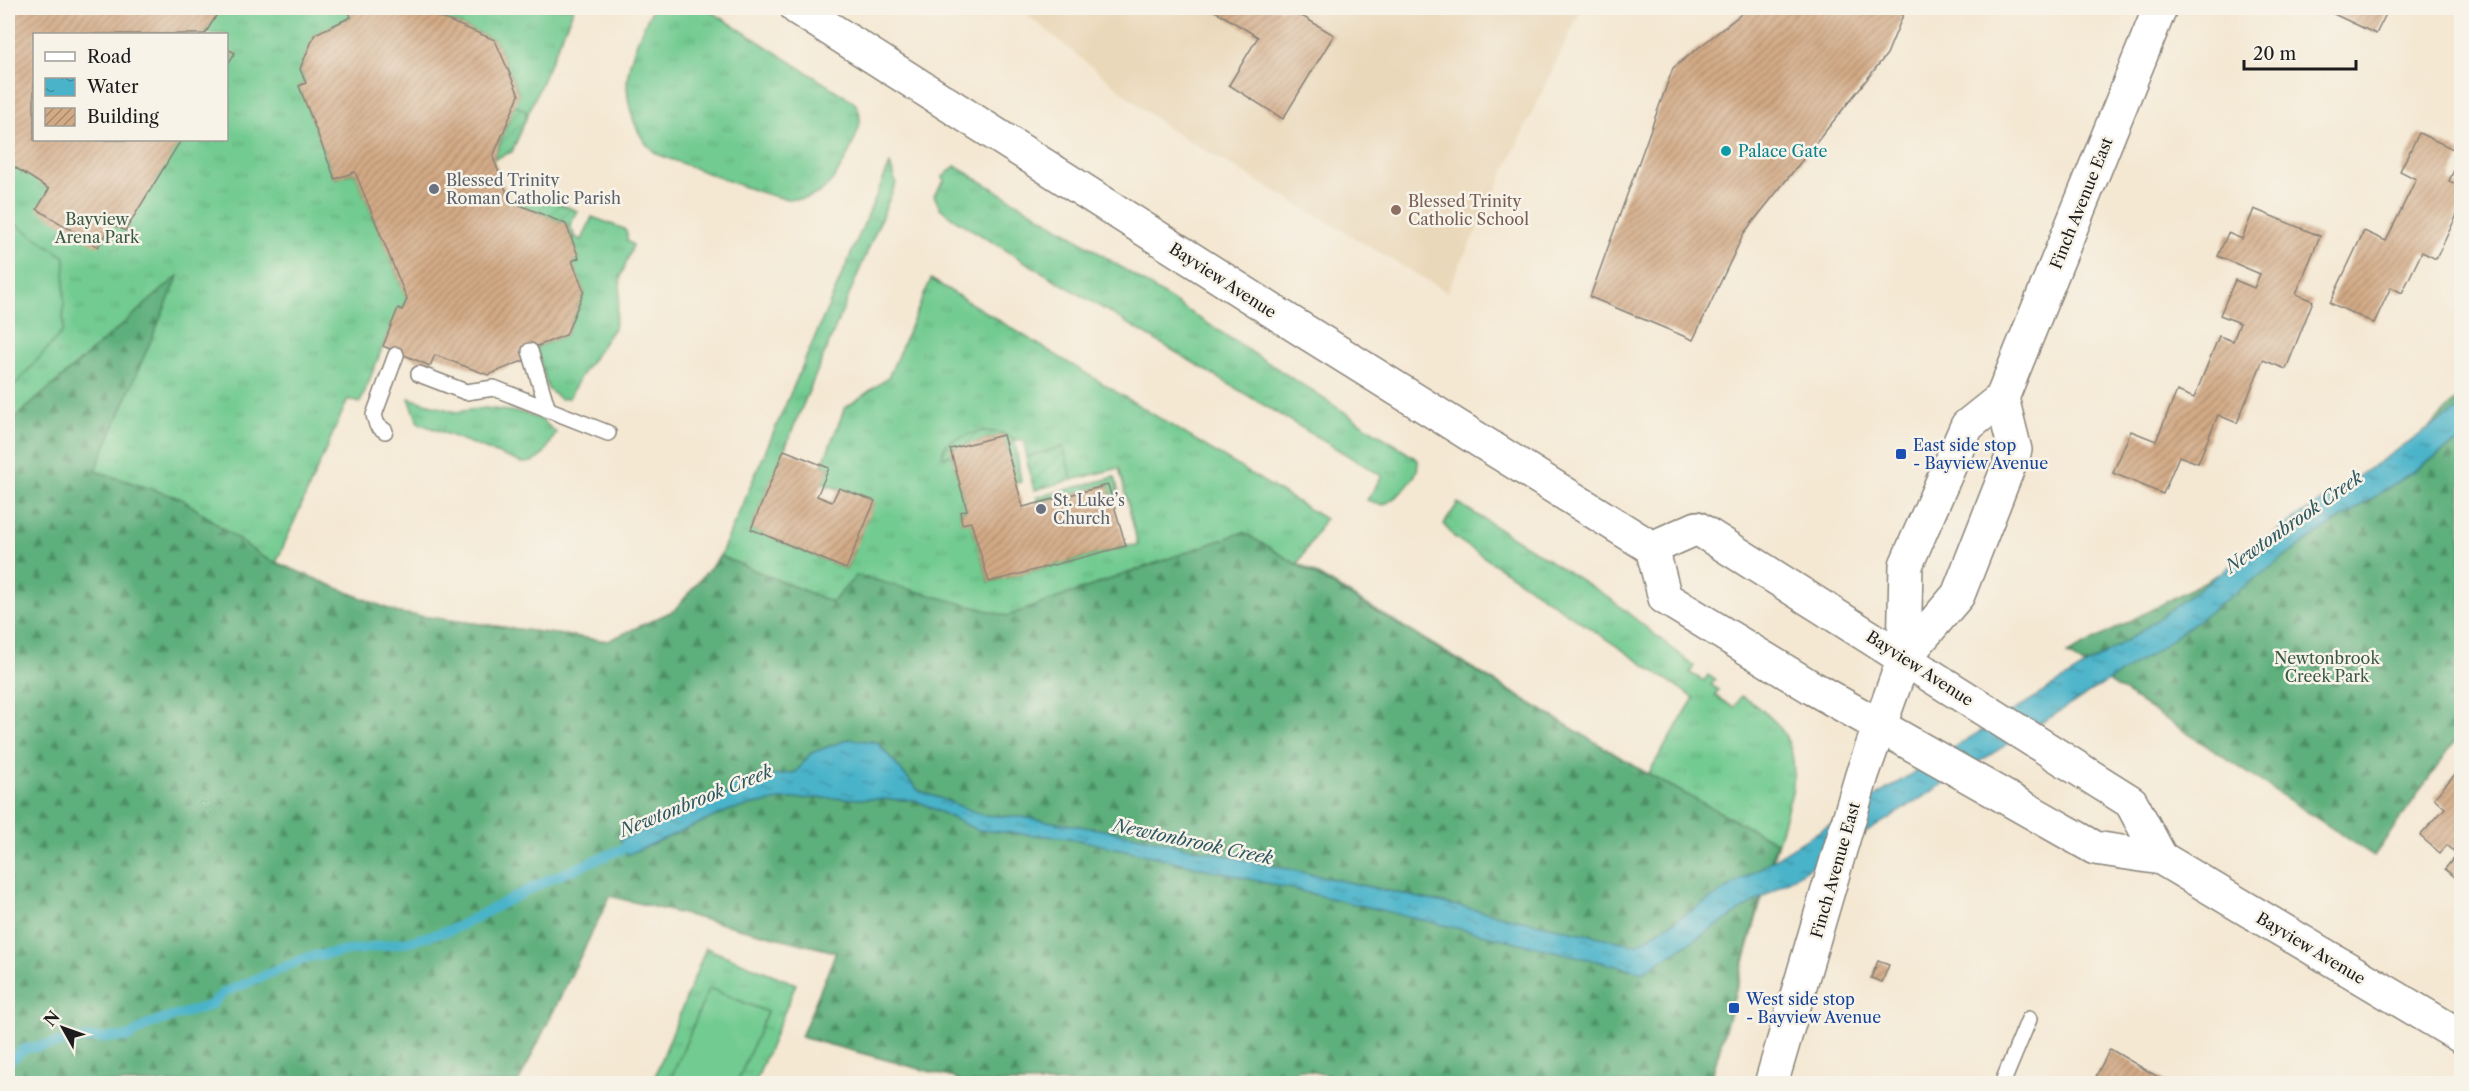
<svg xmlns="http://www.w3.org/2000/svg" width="2469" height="1091" viewBox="0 0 2469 1091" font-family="'Libre Caslon Text',serif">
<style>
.built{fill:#ead8ba}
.grass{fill:url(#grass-tufts);stroke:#477456;stroke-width:1.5;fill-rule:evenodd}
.forest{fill:url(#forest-firs);stroke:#3c664c;stroke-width:1.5}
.garden{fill:url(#garden-furrows);stroke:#477456;stroke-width:1.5}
.pitch{fill:#72cb91;stroke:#477456;stroke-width:1.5}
.water{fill:url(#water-ripples);stroke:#336872;stroke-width:1.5}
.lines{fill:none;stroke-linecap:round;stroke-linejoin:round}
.stream{stroke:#4ab3c9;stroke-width:10}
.building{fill:url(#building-hatch)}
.lane-casing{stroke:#888278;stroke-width:18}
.secondary-casing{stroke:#888278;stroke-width:36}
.lane{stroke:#fff;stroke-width:15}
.secondary{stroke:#fff;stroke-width:33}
.culture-dot{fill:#0f9aa8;stroke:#f7f3e8;stroke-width:2}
.worship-dot{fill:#6b7280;stroke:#f7f3e8;stroke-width:2}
.education-dot{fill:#8d6e63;stroke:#f7f3e8;stroke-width:2}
.transit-dot{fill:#1a4fb4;stroke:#f7f3e8;stroke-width:2}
.labels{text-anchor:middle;stroke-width:5;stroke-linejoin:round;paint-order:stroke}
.culture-label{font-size:16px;fill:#0d838f;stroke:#f7f3e8;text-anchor:start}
.worship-label{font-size:16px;fill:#5b616d;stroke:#f7f3e8;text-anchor:start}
.education-label{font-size:16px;fill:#785e54;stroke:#f7f3e8;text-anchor:start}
.street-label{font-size:16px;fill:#1c1c1c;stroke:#f7f3e8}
.park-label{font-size:16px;fill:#3a5945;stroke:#f7f3e8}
.transit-label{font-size:16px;fill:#164399;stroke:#f7f3e8;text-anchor:start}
.water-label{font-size:18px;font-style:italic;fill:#2e5861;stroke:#f7f3e8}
</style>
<defs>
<pattern id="grass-tufts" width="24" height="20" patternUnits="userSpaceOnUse" patternTransform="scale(1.5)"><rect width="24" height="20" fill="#72cb91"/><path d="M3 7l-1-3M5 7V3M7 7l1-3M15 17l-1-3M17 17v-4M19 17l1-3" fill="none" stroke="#62ae7c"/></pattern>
<pattern id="forest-firs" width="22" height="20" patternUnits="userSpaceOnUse" patternTransform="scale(1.5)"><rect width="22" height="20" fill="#5daf7b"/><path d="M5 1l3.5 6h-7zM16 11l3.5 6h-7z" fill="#4c8e64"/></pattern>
<pattern id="garden-furrows" width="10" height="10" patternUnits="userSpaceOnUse" patternTransform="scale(1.5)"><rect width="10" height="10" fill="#72cb91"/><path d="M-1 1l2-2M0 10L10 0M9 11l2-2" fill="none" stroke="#62ae7c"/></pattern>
<pattern id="water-ripples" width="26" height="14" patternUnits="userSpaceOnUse" patternTransform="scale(1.5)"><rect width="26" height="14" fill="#4ab3c9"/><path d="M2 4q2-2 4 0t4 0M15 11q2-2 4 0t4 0" fill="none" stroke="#3d91a2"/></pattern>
<pattern id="building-hatch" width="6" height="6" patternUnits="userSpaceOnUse" patternTransform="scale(1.5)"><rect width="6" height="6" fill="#d3aa86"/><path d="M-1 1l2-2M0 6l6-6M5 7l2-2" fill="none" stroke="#aa8a6d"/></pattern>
</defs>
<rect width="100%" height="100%" fill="#f7f3e8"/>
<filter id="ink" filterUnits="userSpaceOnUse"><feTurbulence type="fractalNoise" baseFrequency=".0167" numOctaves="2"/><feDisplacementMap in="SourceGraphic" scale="12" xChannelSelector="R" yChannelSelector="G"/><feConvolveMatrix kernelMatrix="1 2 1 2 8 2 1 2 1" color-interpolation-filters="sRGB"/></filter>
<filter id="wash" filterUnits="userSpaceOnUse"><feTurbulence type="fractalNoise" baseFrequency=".008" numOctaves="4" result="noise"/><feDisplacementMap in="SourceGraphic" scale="24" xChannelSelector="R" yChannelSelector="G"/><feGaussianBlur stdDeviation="1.35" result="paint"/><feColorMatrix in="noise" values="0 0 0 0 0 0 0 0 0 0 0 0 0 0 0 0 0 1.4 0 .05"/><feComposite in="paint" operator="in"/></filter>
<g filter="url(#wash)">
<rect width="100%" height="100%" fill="#f4e8d3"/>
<polygon class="built" points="1019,8 1582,8 1447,292 1167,128"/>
<g class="grass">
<path d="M8,8h340l3,9 -36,17 -15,35 6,14 -7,3 36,93 20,-7 52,127 -5,11 -4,-1 -38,94 -12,-4 -72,164 122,50 210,28 67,-31 45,-54 170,-392 6,19 -145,346 95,40 28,-67 -52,-19 7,-15 -7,-3 23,-57 43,-30 43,-99 394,240 -27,44 350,211 46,-76 -240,-161 -10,-13 14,-21 150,94 86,69 -4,7 14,8 4,-6 7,5 -4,5 8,5 -4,6 19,12 7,-12c40,24 59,47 51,96l-82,291 -343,1 -67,-15 -25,15 -312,-1 -9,-5 -153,-41 35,-85 -226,-56 -92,187h-510zM34,34h192v106h-192zM983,431c15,2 29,9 42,10l1,16 37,-10 9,33 47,-12 19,77 -12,1 -137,36 -18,-60 -9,1 -2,-11 7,-2 -15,-55 -8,2z"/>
<polygon points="418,8 574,8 527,116 524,110 514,105 519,94 495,40"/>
<path d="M653,8h53l148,94c12,15 3,33 -4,48 -28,60 -52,56 -108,36 -28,-10 -55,-21 -83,-31 -25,-15 -36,-60 -30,-87 4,-20 15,-43 24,-60z"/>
<path d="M955,166l110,65 353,229c2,19 -20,37 -35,45l-16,-5 15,-24 -428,-257 -14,-11 -6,-13 11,-15 -3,-2z"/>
<polygon points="592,217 624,229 627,233 627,241 633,245 621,276 619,302 614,328 580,377 569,398 560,399 548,389 536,347 566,335 584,292 572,261 579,258 572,239 575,237 582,240"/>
<path d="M409,398l46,14 31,-4 37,5 19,7 14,13c-9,15 -14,31 -34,30l-104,-40z"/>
<polygon points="706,948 796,984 755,1083 652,1084"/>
</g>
<g class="forest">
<polygon points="179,275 95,471 182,499 263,557 398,613 608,641 675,610 720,556 832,602 857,575 1007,616 1243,532 1648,774 1776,842 1710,1083 1367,1084 1300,1069 1275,1084 963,1083 954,1078 801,1037 836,952 610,896 518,1083 8,1083 8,424"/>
<polygon points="2461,395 2461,733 2374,856 2067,654 2359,500"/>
</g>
<g class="garden">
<polygon points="514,105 525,110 527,116 512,152 494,159"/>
<polygon points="529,191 577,211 570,225 575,237 572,239 566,224 510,201"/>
<path d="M983,431l20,2 12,8 6,41 -5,1 -13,-48 -52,14 1,6 -9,2c-4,-19 27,-22 40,-26z"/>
<polygon points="1063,447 1072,480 1034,490 1026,457"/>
<polygon points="1115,477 1120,498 1112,500 1108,485 1038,503 1037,497"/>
</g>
<g class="pitch">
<polygon points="8,219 65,257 63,331 8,393"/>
<polygon points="709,988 767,1012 737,1083 669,1083"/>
</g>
<polygon class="water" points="2461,407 2461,440 2304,543 2153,653 1643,972 1143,854 1069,838 977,830 915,800 821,798 784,799 730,810 627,855 620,840 726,795 735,782 796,772 811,753 849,739 877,742 918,790 983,815 1022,817 1123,833 1636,945 2137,634 2290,522"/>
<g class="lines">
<polyline class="stream" points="8,1063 24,1049 88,1038 128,1037 149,1024 211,1005 223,993 308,957 407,942 451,930 548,880 634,844"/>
</g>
<g id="blocks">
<g class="building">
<polygon points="8,8 221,8 205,34 34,34 34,140 181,140 125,231 113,224 98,247 37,209 49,189 8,163"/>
<polygon points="348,8 418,8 495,40 519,95 493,157 510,201 566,224 579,258 572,261 584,291 566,335 522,352 525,360 488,375 435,355 430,366 383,346 398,308 402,310 407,299 355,172 335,179 299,86 306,83 300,69 315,34 351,17"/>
<polygon points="1210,8 1298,8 1295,12 1334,35 1283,119 1229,85 1258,37"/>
<polygon points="1749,8 1906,8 1887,54 1744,233 1693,340 1590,297 1673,68"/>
<polygon points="2321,8 2389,8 2376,34"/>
<polygon points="226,48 235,53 226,67"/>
<polygon points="2419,133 2462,153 2449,181 2462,187 2462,204 2436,259 2422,252 2402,293 2391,287 2374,323 2330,303 2364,231 2386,241 2416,179 2400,171"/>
<polygon points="2254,209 2320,236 2296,294 2313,301 2286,369 2263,360 2237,423 2218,415 2198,463 2179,456 2163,494 2113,473 2131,431 2156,441 2177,391 2194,398 2219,336 2233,341 2240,323 2220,315 2235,280 2254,288 2260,274 2218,256 2228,233 2242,239"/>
<polygon points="1003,435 1023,507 1108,485 1126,546 989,582 971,522 962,524 960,512 967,510 950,449"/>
<polygon points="784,450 829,468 817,496 832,502 839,488 875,501 846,569 751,529"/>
<polygon points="2458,771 2462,774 2461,882 2445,869 2457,854 2447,845 2440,853 2420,836 2445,808 2434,798"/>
<polygon points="1878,961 1889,965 1882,982 1871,978"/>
<polygon points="2110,1049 2170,1084 2092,1084"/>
</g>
</g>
</g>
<g filter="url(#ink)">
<use href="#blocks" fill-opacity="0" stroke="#888278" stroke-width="1.5"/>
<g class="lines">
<g class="lane-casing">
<g id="lane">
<polyline points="530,351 548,410"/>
<polyline points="419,374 466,392 494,388 608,433"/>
<polyline points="385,431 377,425 374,415 396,355"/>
<polyline points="2002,1084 2029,1019"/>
</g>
</g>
<g class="secondary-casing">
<g id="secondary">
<polyline points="797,8 1298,327 1652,548 1665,598 1811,687 2095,848 2161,858 2462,1037"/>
<polyline points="1652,548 1697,528 2131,802 2161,858"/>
<polyline points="1904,658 1958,595 2015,450 2002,398"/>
<polyline points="1771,1084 1862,775 1904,658 1906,565 1967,426 2002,398 2160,8"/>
</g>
</g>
<use href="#lane" class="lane"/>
<use href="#secondary" class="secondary"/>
</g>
</g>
<circle class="culture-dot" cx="1726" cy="151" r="6"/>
<g class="worship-dot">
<circle cx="434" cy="189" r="6"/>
<circle cx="1041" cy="509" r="6"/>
</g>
<circle class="education-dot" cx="1396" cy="210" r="6"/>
<g class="transit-dot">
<rect x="1895" y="448" width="12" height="12" rx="3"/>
<rect x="1728" y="1002" width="12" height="12" rx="3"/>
</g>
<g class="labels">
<g class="culture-label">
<text x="1738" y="157">Palace Gate</text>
</g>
<g class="worship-label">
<text x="446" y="186">Blessed Trinity<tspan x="446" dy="18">Roman Catholic Parish</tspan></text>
<text x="1053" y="506">St. Luke’s<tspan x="1053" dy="18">Church</tspan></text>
</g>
<g class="education-label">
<text x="1408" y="207">Blessed Trinity<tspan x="1408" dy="18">Catholic School</tspan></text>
</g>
<g class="street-label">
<text transform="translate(2081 203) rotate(-68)" y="6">Finch Avenue East</text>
<text transform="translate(1223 280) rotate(33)" y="6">Bayview Avenue</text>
<text transform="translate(1920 668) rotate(33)" y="6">Bayview Avenue</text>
<text transform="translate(1835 870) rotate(-74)" y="6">Finch Avenue East</text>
<text transform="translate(2311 948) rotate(31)" y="6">Bayview Avenue</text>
</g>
<g class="park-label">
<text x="97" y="225">Bayview<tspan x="97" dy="18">Arena Park</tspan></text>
<text x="2327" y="664">Newtonbrook<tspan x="2327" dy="18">Creek Park</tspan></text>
</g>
<g class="transit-label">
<text x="1913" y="451">East side stop<tspan x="1913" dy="18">- Bayview Avenue</tspan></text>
<text x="1746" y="1005">West side stop<tspan x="1746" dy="18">- Bayview Avenue</tspan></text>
</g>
<g class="water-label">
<text transform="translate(2294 522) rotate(-35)" y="6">Newtonbrook Creek</text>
<text transform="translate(696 801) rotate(-22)" y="6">Newtonbrook Creek</text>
<text transform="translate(1193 842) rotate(12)" y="6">Newtonbrook Creek</text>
</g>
</g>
<rect width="2469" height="1091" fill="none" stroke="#f7f3e8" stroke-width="30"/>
<rect x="33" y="33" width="195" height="108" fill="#f7f3e8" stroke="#9f9d96" stroke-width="1.5"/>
<rect x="45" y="52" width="30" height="9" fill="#ffffff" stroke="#9f9d96" stroke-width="1.5"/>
<text x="87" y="63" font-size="18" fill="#1c1c1c">Road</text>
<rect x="45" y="78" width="30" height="18" fill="url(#water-ripples)" stroke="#9f9d96" stroke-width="1.5"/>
<text x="87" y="93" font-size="18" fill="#1c1c1c">Water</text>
<rect x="45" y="108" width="30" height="18" fill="url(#building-hatch)" stroke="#9f9d96" stroke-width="1.5"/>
<text x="87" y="123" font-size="18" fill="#1c1c1c">Building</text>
<g transform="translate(63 1028) rotate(310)" stroke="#f7f3e8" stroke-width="4.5" paint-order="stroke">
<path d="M0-4.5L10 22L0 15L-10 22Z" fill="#1c1c1c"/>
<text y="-9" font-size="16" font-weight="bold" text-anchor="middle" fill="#1c1c1c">N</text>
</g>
<path d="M2244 60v9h112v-9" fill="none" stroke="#1c1c1c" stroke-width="3"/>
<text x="2253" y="60" font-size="18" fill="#1c1c1c" stroke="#f7f3e8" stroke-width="4.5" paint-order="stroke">20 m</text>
</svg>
